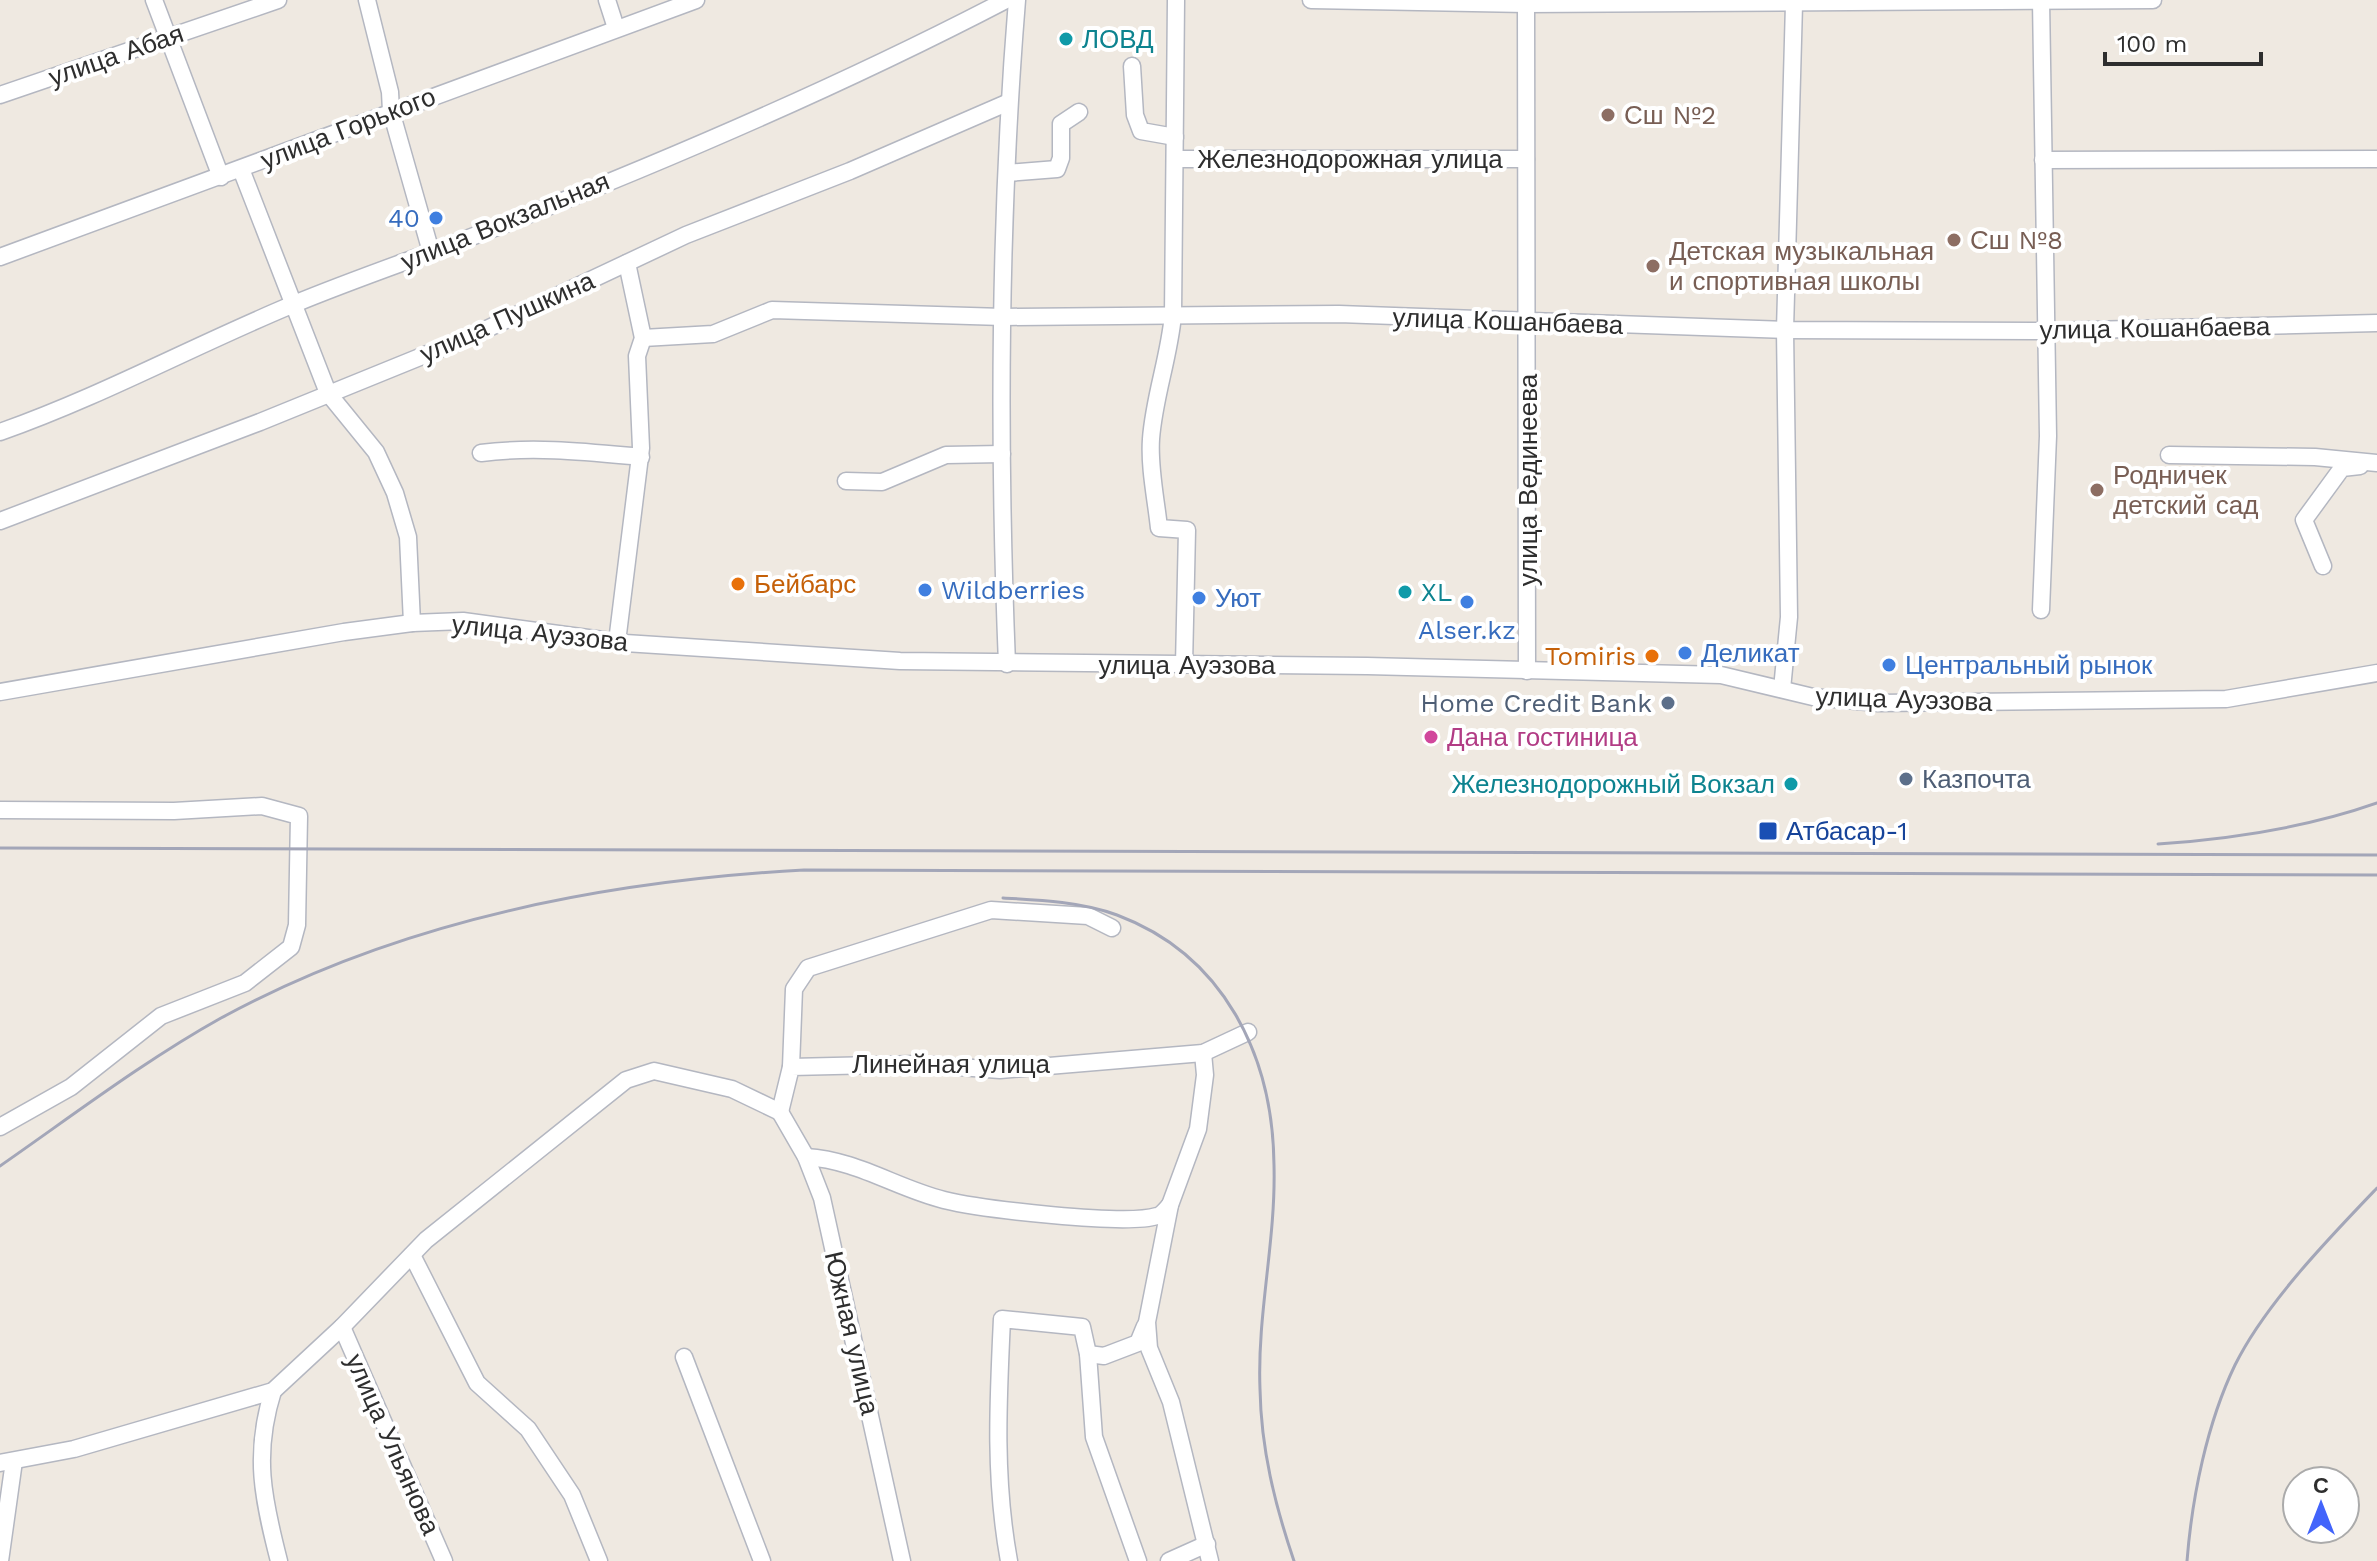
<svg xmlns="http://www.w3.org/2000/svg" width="2377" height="1561" viewBox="0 0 2377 1561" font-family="'Work Sans',sans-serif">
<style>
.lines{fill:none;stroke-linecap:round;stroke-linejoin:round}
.minor-casing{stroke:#b4b7c1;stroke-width:19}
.minor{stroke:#fff;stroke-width:16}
.rail{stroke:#a3a6b8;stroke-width:3}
.culture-dot{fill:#0f9aa8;stroke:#fff;stroke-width:3}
.education-dot{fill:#8d6e63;stroke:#fff;stroke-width:3}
.shop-dot{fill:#3f7fe0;stroke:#fff;stroke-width:3}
.food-dot{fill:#e8710a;stroke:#fff;stroke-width:3}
.service-dot{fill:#5c6f8a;stroke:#fff;stroke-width:3}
.hotel-dot{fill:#d1479c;stroke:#fff;stroke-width:3}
.transit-dot{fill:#1a4fb4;stroke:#fff;stroke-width:3}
.labels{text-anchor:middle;stroke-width:8;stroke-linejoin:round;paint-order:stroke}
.culture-label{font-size:26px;fill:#0d838f;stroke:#fff;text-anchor:start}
.street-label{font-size:26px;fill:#2e2e2e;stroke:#fff}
.education-label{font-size:26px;fill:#785e54;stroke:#fff;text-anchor:start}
.shop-label{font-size:26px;fill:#366cbe;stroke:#fff;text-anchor:start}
.food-label{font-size:26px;fill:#c56008;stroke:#fff;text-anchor:start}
.service-label{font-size:26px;fill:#4e5e75;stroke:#fff;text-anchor:end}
.hotel-label{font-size:26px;fill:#b23c85;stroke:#fff;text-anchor:start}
.transit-label{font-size:26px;fill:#164399;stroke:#fff;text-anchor:start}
</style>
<rect width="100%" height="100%" fill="#efe9e1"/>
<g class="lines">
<g class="minor-casing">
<g id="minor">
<polyline points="154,0 221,177"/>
<polyline points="367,0 390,92 391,111 431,252"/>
<polyline points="607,0 616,28"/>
<path d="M1176,0l-3,315c-4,43 -19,82 -22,124 -2,29 5,60 8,89l28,2 -3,135"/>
<polyline points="1311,0 1526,4 2153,0"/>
<polyline points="1526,0 1527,671"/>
<polyline points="1132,66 1135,115 1141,131 1175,137"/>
<polyline points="0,95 278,0"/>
<polyline points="1175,159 1526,159"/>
<polyline points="2043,160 2377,159"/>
<polyline points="241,169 328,393 376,452 395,493 408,537 412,623"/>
<polyline points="1007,173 1057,169 1061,158 1061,124 1079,112"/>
<polyline points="0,257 696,0"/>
<polyline points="643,338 713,334 772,310 1003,317 1339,314 1785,330 2045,331 2377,323"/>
<path d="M0,432c102,-36 195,-87 294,-128 65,-27 132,-49 198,-75 174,-68 349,-143 514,-229"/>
<path d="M481,453c53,-7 106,-1 160,4"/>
<polyline points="2169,455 2315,457 2377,463"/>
<polyline points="846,481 882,482 946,455 1002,454"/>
<polyline points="0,521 260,422 474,335 686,235 850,171 1009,102"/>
<polyline points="2323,566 2304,520 2342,468 2360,466"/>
<polyline points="2041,610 2048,436 2041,0"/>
<polyline points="617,642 641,448 637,356 643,338 627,263"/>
<path d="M1007,664c-9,-221 -8,-444 10,-664"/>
<polyline points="1782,689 1789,617 1785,330 1794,4"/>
<polyline points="0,692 344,632 412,623 463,621 625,643 900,661 1367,666 1721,675 1813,697 1878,703 2226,699 2377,673"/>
<polyline points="0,810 174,811 262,806 299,816 297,925 291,947 245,983 161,1016 71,1087 0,1127"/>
<polyline points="1203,1053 1205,1075 1198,1129 1170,1205 1147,1322 1149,1348 1171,1402 1210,1561"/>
<polyline points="791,1067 794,989 808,968 991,910 1088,916 1112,928"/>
<polyline points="780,1112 791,1067 919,1064 1000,1070 1203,1053 1248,1032"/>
<polyline points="780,1112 806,1157 822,1198 902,1561"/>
<path d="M806,1157c51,3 90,31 138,43 37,9 181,26 213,16 5,-1 9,-7 13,-11"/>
<polyline points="412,1255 477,1383 528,1429 572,1495 599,1561"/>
<polyline points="342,1327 444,1561"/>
<polyline points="1088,1354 1104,1356 1138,1343 1145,1326"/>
<polyline points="684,1357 762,1561"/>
<path d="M273,1391c-20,63 -10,108 6,170"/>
<polyline points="0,1463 74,1449 273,1391 342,1327 426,1240 626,1080 654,1071 732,1089 780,1112"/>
<polyline points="0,1561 14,1461"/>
<path d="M1009,1561c-15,-82 -11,-159 -7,-242l80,8 6,27 6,83 44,124"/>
<polyline points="1169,1561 1207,1544"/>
</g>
</g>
<use href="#minor" class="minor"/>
<g class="rail">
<path d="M2158,844c74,-5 148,-16 219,-41"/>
<polyline points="0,848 2377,855"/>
<path d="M1003,898c37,2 79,4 114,17 107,40 156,141 157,250 2,76 -17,149 -14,224 1,60 15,116 34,172"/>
<path d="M0,1166c72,-50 144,-105 221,-148 176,-96 384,-137 583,-148l1573,5"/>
<path d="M2187,1561c5,-64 20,-138 48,-196 30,-61 95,-128 142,-177"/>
</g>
</g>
<g class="culture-dot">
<circle cx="1066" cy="39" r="8"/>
<circle cx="1405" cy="592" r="8"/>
<circle cx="1791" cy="784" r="8"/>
</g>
<g class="education-dot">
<circle cx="1608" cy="115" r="8"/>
<circle cx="1954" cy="240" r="8"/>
<circle cx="1653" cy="266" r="8"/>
<circle cx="2097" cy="490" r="8"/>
</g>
<g class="shop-dot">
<circle cx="436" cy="218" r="8"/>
<circle cx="925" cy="590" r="8"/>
<circle cx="1199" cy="598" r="8"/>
<circle cx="1467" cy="602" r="8"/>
<circle cx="1685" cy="653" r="8"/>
<circle cx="1889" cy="665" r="8"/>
</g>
<g class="food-dot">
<circle cx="738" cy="584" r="8"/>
<circle cx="1652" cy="656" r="8"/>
</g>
<g class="service-dot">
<circle cx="1668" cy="703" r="8"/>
<circle cx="1906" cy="779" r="8"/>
</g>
<circle class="hotel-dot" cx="1431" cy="737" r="8"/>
<rect class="transit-dot" x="1758" y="821" width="20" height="20" rx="4"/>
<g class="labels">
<g class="culture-label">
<text x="1082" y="48">ЛОВД</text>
<text x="1421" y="601">XL</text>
<text x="1775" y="793" text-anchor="end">Железнодорожный Вокзал</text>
</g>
<g class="street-label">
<text transform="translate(116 55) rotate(-19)" y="9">улица Абая</text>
<text transform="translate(348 128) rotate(-21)" y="9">улица Горького</text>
<text x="1350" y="168">Железнодорожная улица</text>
<text transform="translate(505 221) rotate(-22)" y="9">улица Вокзальная</text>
<text transform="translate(507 317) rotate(-24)" y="9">улица Пушкина</text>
<text transform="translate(1508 321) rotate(2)" y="9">улица Кошанбаева</text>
<text transform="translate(2155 328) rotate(-1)" y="9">улица Кошанбаева</text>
<text transform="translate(1528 480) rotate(-90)" y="9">улица Вединеева</text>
<text transform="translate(540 633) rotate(6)" y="9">улица Ауэзова</text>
<text x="1187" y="674">улица Ауэзова</text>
<text transform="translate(1904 699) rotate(2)" y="9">улица Ауэзова</text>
<text x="951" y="1073">Линейная улица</text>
<text transform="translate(852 1333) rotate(77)" y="9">Южная улица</text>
<text transform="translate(393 1444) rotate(66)" y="9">улица Ульянова</text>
</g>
<g class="education-label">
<text x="1624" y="124">Сш №2</text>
<text x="1970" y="249">Сш №8</text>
<text x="1669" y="260">Детская музыкальная<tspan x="1669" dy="30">и спортивная школы</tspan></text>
<text x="2113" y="484">Родничек<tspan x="2113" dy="30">детский сад</tspan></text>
</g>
<g class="shop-label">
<text x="420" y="227" text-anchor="end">40</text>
<text x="941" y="599">Wildberries</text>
<text x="1215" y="607">Уют</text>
<text x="1467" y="639" text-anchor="middle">Alser.kz</text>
<text x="1701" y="662">Деликат</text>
<text x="1905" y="674">Центральный рынок</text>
</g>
<g class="food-label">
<text x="754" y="593">Бейбарс</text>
<text x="1636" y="665" text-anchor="end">Tomiris</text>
</g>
<g class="service-label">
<text x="1652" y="712">Home Credit Bank</text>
<text x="1922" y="788" text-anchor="start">Казпочта</text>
</g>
<g class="hotel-label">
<text x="1447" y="746">Дана гостиница</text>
</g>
<g class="transit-label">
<text x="1786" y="840">Атбасар-1</text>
</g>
</g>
<g transform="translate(2321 1505)"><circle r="38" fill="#ffffff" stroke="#ababab" stroke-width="2"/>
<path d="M0-6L14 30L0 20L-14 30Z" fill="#4264fb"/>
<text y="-12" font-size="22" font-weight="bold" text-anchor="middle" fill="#2e2e2e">С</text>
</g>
<path d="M2105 52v12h156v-12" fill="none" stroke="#2e2e2e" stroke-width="4"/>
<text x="2117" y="52" font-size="24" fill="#2e2e2e" stroke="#ffffff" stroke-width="6" paint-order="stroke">100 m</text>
</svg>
